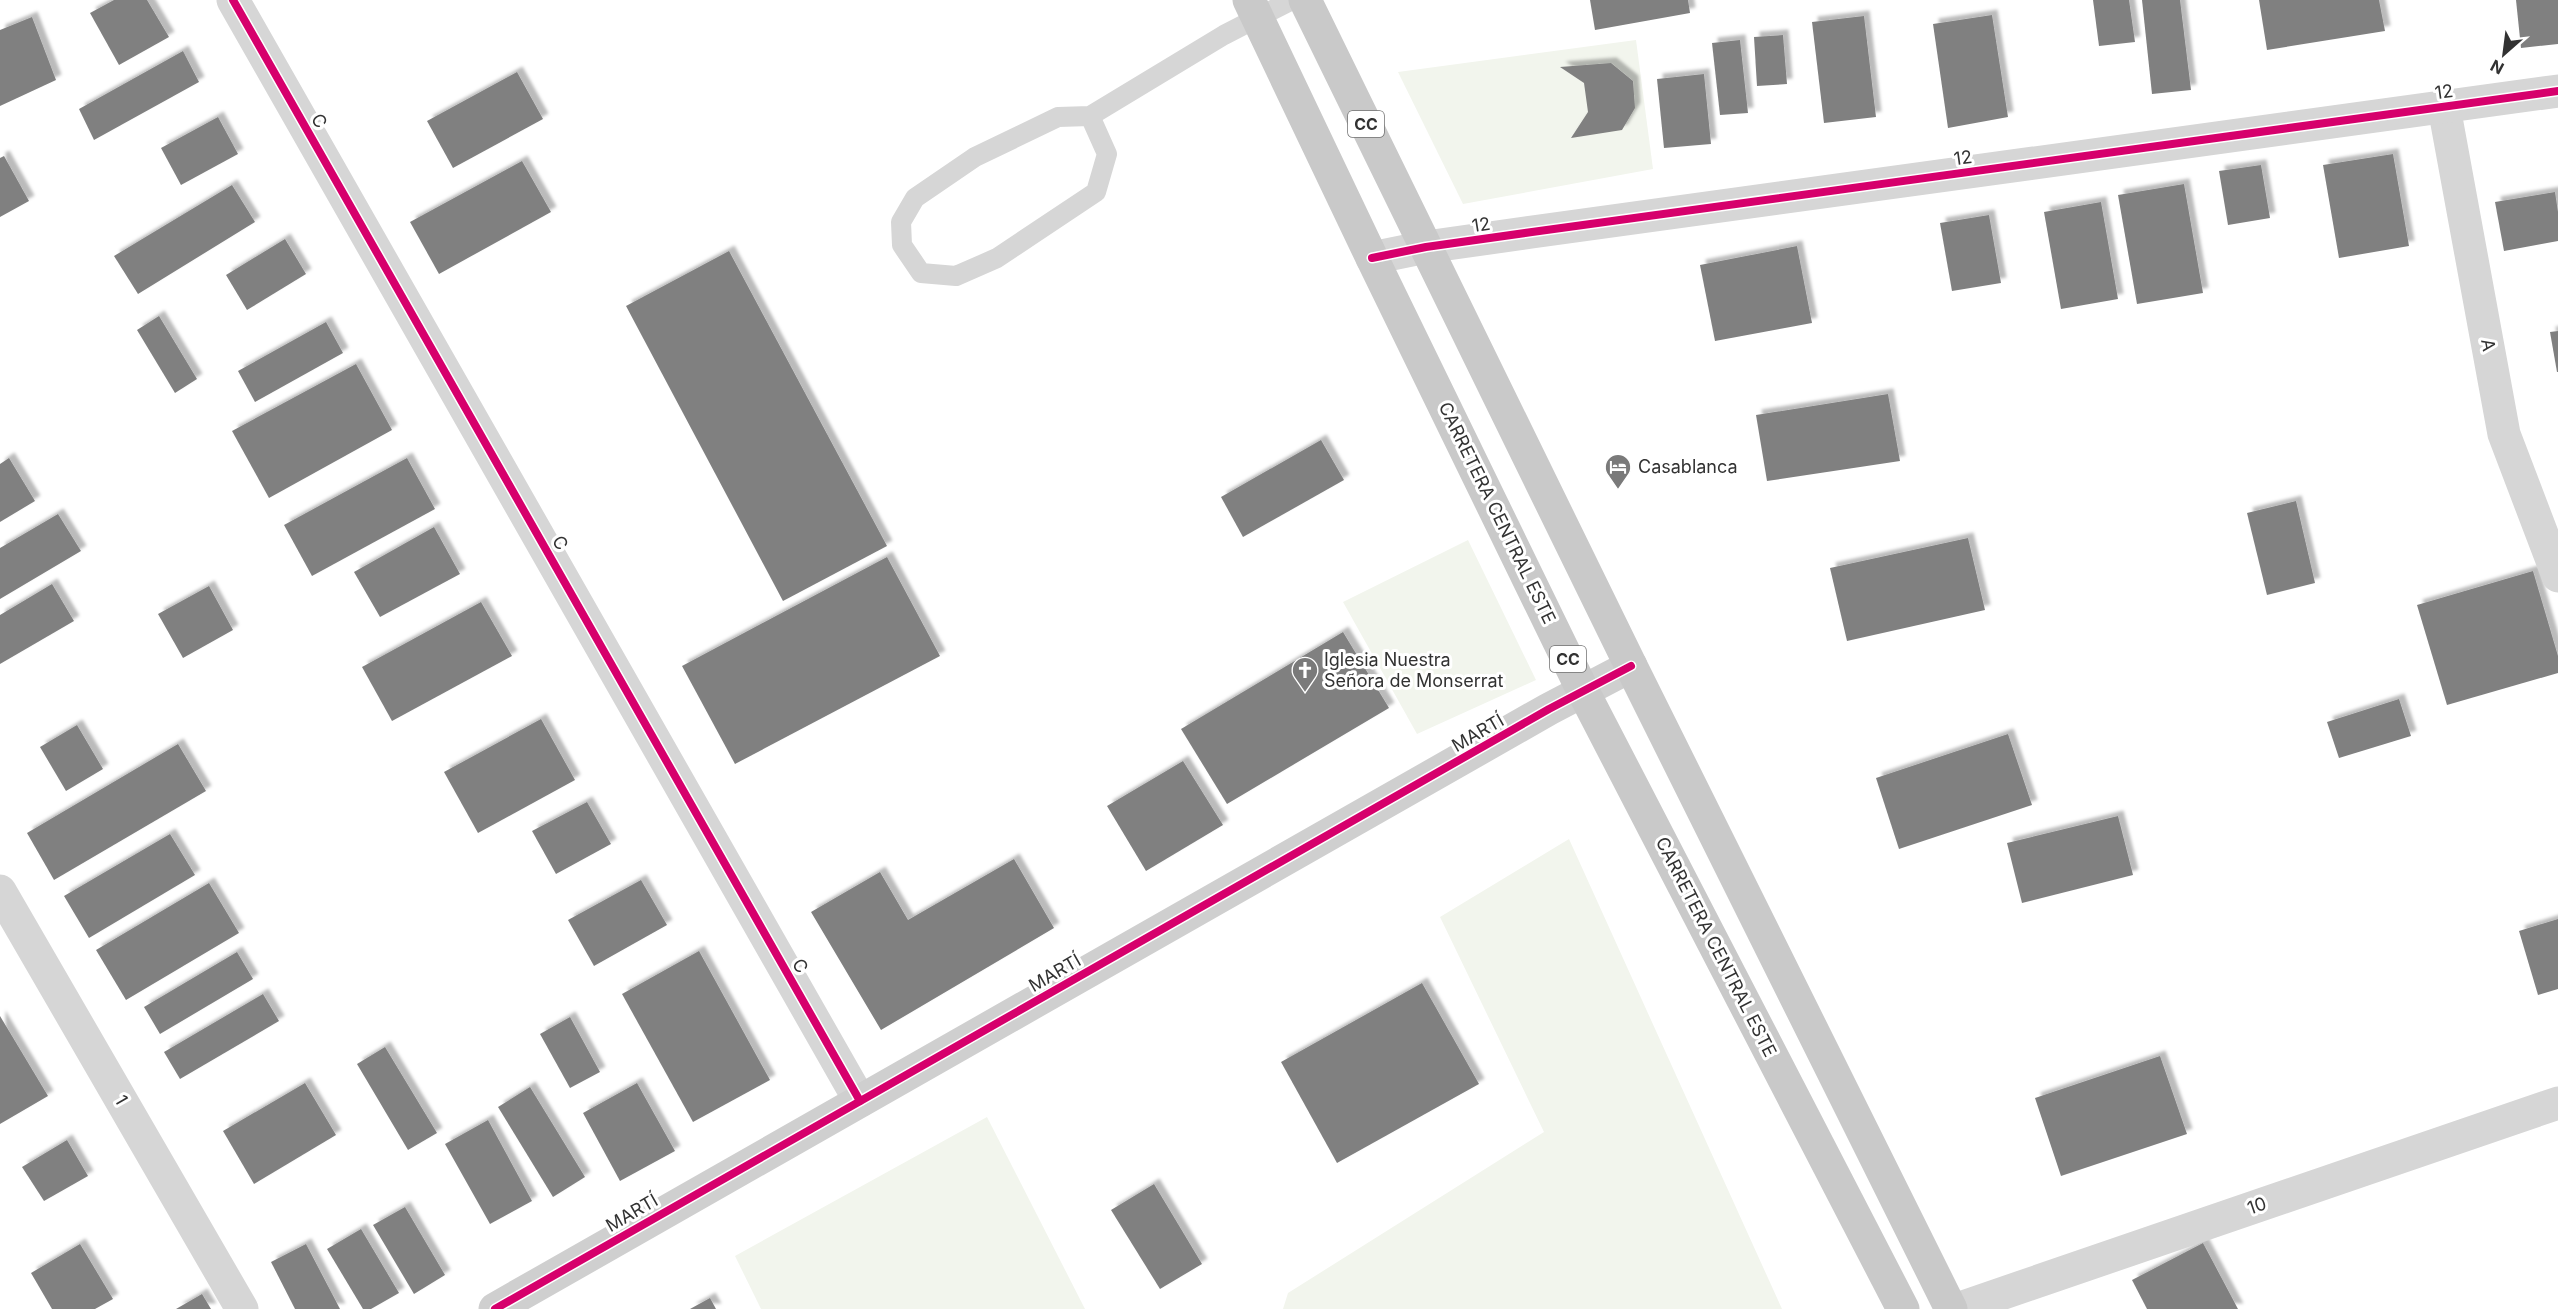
<svg xmlns="http://www.w3.org/2000/svg" width="2558" height="1309" viewBox="0 0 2558 1309" font-family="Inter,sans-serif">
<style>
.green{fill:#f2f5ed}
.building{fill:#808080;filter:url(#shadow)}
.lines{fill:none;stroke-linecap:round;stroke-linejoin:round}
.lane{stroke:#d6d6d6;stroke-width:20}
.street{stroke:#d6d6d6;stroke-width:33}
.secondary{stroke:#cfcfcf;stroke-width:33}
.primary{stroke:#c9c9c9;stroke-width:33}
.cycleway-casing{stroke:#fff;stroke-width:11}
.cycleway{stroke:#d6006c;stroke-width:8}
.labels{text-anchor:middle;stroke-width:6;stroke-linejoin:round;paint-order:stroke}
.shield{fill:#fff;stroke:#707070;stroke-width:1.5}
.shield-label{font-size:16px;font-weight:bold;fill:#323232}
.street-label{font-size:18px;fill:#323232;stroke:#fff}
.poi-label{font-size:18px;fill:#323232;stroke:#fff;text-anchor:start}
</style>
<defs>
<filter id="shadow"><feDropShadow dx="5.5" dy="-5.5" stdDeviation="1.5" flood-color="#0004"/></filter>
</defs>
<rect width="100%" height="100%" fill="#fff"/>
<g class="green">
<polygon points="1636,40 1653,169 1463,204 1398,72"/>
<polygon points="1468,540 1536,680 1417,734 1343,602"/>
<polygon points="1569,839 1782,1309 1283,1309 1288,1293 1544,1132 1440,917"/>
<polygon points="987,1117 1085,1309 761,1309 735,1256"/>
</g>
<g class="building">
<polygon points="114,0 147,0 169,37 119,65 90,13"/>
<polygon points="1590,0 1688,0 1690,13 1595,30"/>
<polygon points="2093,0 2129,0 2135,42 2099,46"/>
<polygon points="2142,0 2180,0 2191,90 2152,94"/>
<polygon points="2259,0 2379,0 2385,31 2267,50"/>
<polygon points="2516,0 2558,0 2558,44 2521,48"/>
<polygon points="1992,15 2008,117 1948,128 1933,24"/>
<polygon points="1864,16 1876,117 1824,123 1812,22"/>
<polygon points="32,17 56,80 0,106 0,30"/>
<polygon points="1783,35 1787,84 1757,86 1754,37"/>
<polygon points="1740,40 1748,113 1720,115 1712,43"/>
<polygon points="183,51 199,82 94,140 79,109"/>
<polygon points="1611,63 1633,81 1635,108 1622,130 1571,138 1588,112 1584,83 1560,67"/>
<polygon points="517,72 543,119 453,168 427,121"/>
<polygon points="1704,74 1711,144 1664,148 1657,79"/>
<polygon points="218,117 238,154 181,185 161,148"/>
<polygon points="2393,154 2409,246 2339,258 2323,165"/>
<polygon points="4,156 29,201 0,217 0,158"/>
<polygon points="522,161 551,212 439,274 410,222"/>
<polygon points="2261,165 2270,218 2228,225 2219,171"/>
<polygon points="2184,184 2203,293 2137,304 2118,195"/>
<polygon points="232,185 255,222 138,294 114,256"/>
<polygon points="2555,192 2558,212 2558,241 2504,251 2495,202"/>
<polygon points="2101,202 2118,299 2061,309 2044,212"/>
<polygon points="1989,215 2001,283 1952,291 1940,223"/>
<polygon points="285,239 306,274 247,310 226,275"/>
<polygon points="1797,246 1812,323 1715,341 1700,265"/>
<polygon points="729,251 887,546 783,601 626,306"/>
<polygon points="159,316 197,379 175,393 137,330"/>
<polygon points="326,322 343,353 255,402 238,371"/>
<polygon points="2558,331 2558,372 2557,372 2550,332"/>
<polygon points="356,364 392,430 269,498 232,431"/>
<polygon points="1888,394 1900,461 1767,481 1756,415"/>
<polygon points="1321,440 1344,480 1243,537 1221,497"/>
<polygon points="9,458 35,501 0,522 0,464"/>
<polygon points="407,458 435,509 312,576 284,525"/>
<polygon points="2296,501 2315,583 2267,595 2247,513"/>
<polygon points="58,514 81,551 0,599 0,548"/>
<polygon points="434,527 460,574 380,617 354,572"/>
<polygon points="1968,538 1985,610 1847,641 1830,568"/>
<polygon points="887,557 940,656 735,764 682,666"/>
<polygon points="2533,571 2558,656 2558,673 2447,705 2417,605"/>
<polygon points="52,584 74,621 0,664 0,615"/>
<polygon points="209,586 233,630 183,658 158,614"/>
<polygon points="481,602 512,656 392,721 362,667"/>
<polygon points="1343,632 1389,708 1227,804 1181,729"/>
<polygon points="2399,699 2411,736 2339,758 2327,722"/>
<polygon points="541,719 575,780 478,833 444,772"/>
<polygon points="77,725 103,769 66,791 40,747"/>
<polygon points="2008,734 2032,805 1899,849 1876,778"/>
<polygon points="178,744 206,791 54,880 27,833"/>
<polygon points="1183,761 1223,825 1146,871 1107,806"/>
<polygon points="587,802 611,844 556,874 532,831"/>
<polygon points="2118,816 2133,875 2022,903 2007,843"/>
<polygon points="170,834 195,875 89,938 64,896"/>
<polygon points="1014,859 1054,928 881,1030 811,912 880,872 908,920"/>
<polygon points="641,880 667,925 594,966 568,920"/>
<polygon points="209,883 239,933 126,1000 96,950"/>
<polygon points="2558,919 2558,989 2538,995 2519,931"/>
<polygon points="699,951 770,1080 693,1122 622,994"/>
<polygon points="237,952 253,979 160,1034 144,1007"/>
<polygon points="1422,983 1479,1084 1337,1163 1281,1062"/>
<polygon points="263,994 279,1021 180,1079 164,1052"/>
<polygon points="0,1016 48,1096 0,1124"/>
<polygon points="570,1017 600,1072 570,1088 540,1034"/>
<polygon points="385,1047 437,1133 408,1150 357,1064"/>
<polygon points="2160,1056 2187,1134 2061,1176 2035,1098"/>
<polygon points="305,1083 336,1135 254,1184 223,1131"/>
<polygon points="637,1083 675,1151 620,1181 583,1113"/>
<polygon points="530,1087 585,1177 553,1197 498,1107"/>
<polygon points="488,1120 532,1201 490,1224 445,1144"/>
<polygon points="67,1140 88,1176 44,1201 22,1167"/>
<polygon points="1154,1184 1202,1264 1160,1289 1111,1210"/>
<polygon points="405,1207 445,1275 414,1294 373,1225"/>
<polygon points="361,1229 399,1293 371,1309 363,1309 327,1249"/>
<polygon points="2203,1243 2238,1309 2147,1309 2132,1280"/>
<polygon points="80,1244 113,1299 95,1309 52,1309 31,1273"/>
<polygon points="306,1244 340,1309 295,1309 271,1262"/>
<polygon points="202,1294 211,1309 176,1309"/>
<polygon points="710,1298 716,1309 690,1309"/>
</g>
<g class="lines">
<polyline class="lane" points="1090,116 1107,154 1096,192 997,258 956,276 921,273 902,245 901,222 915,198 975,157 1058,117 1090,116 1224,35 1292,0"/>
<g class="street">
<polyline points="233,0 860,1101"/>
<polyline points="2444,107 2504,434 2558,576"/>
<polyline points="1372,258 1426,247 1532,232 2558,91"/>
<polyline points="0,891 242,1309"/>
<polyline points="1957,1309 2558,1103"/>
</g>
<polyline class="secondary" points="495,1309 1549,709 1631,666"/>
<g class="primary">
<polyline points="1249,0 1372,258 1584,693 1903,1309"/>
<polyline points="1305,0 1631,666 1951,1309"/>
</g>
<g class="cycleway-casing">
<g id="cycleway">
<polyline points="233,0 860,1101"/>
<polyline points="1372,258 1426,247 1532,232 2558,91"/>
<polyline points="495,1309 1549,709 1631,666"/>
</g>
</g>
<use href="#cycleway" class="cycleway"/>
</g>
<defs>
<g id="hotel-pin" transform="scale(1.35)"><path d="M0 17L-7.5 6A9.5 9.5 0 1 1 7.5 6Z" fill="#7a7a7a" stroke="#fff"/><path d="M-6-4.5h1.5V1H6V5H4.5V3h-9V5H-6ZM-4 0a1.8 1.8 0 1 1 3.6 0ZM.5 0V-2.5h3Q6-2.5 6 0Z" fill="#fff"/></g>
<g id="church-pin" transform="scale(1.35)"><path d="M0 17L-7.5 6A9.5 9.5 0 1 1 7.5 6Z" fill="#7a7a7a" stroke="#fff"/><path d="M-1.2-6h2.4v3.5h3.3v2.4h-3.3V6h-2.4V-.1h-3.3v-2.4h3.3Z" fill="#fff"/></g>
</defs>
<g fill-rule="evenodd">
<use href="#hotel-pin" x="1618" y="467"/>
<use href="#church-pin" x="1305" y="670"/>
</g>
<g class="labels">
<g class="shield">
<rect x="1348" y="111" width="36" height="26" rx="4.5"/>
<rect x="1550" y="646" width="36" height="26" rx="4.5"/>
</g>
<g class="shield-label">
<text x="1366" y="130">CC</text>
<text x="1568" y="665">CC</text>
</g>
<g class="street-label">
<text transform="translate(2444 92) rotate(-8)" y="6">12</text>
<text transform="translate(319 121) rotate(60)" y="6">C</text>
<text transform="translate(1963 158) rotate(-8)" y="6">12</text>
<text transform="translate(1481 225) rotate(-9)" y="6">12</text>
<text transform="translate(2488 345) rotate(80)" y="6">A</text>
<text transform="translate(1497 513) rotate(64)" y="6">CARRETERA CENTRAL ESTE</text>
<text transform="translate(560 543) rotate(60)" y="6">C</text>
<text transform="translate(1478 733) rotate(-30)" y="6">MARTÍ</text>
<text transform="translate(1716 947) rotate(63)" y="6">CARRETERA CENTRAL ESTE</text>
<text transform="translate(800 966) rotate(60)" y="6">C</text>
<text transform="translate(1055 973) rotate(-30)" y="6">MARTÍ</text>
<text transform="translate(121 1100) rotate(60)" y="6">1</text>
<text transform="translate(2257 1206) rotate(-19)" y="6">10</text>
<text transform="translate(632 1213) rotate(-30)" y="6">MARTÍ</text>
</g>
<g class="poi-label">
<text x="1638" y="473">Casablanca</text>
<text x="1324" y="666">Iglesia Nuestra<tspan x="1324" dy="21">Señora de Monserrat</tspan></text>
</g>
</g>
<g transform="translate(2504 54) rotate(208)" stroke="#ffffff" stroke-width="4.5" paint-order="stroke">
<path d="M0-4.5L10 22L0 15L-10 22Z" fill="#323232"/>
<text y="-9" font-size="16" font-weight="bold" text-anchor="middle" fill="#323232">N</text>
</g>
</svg>
